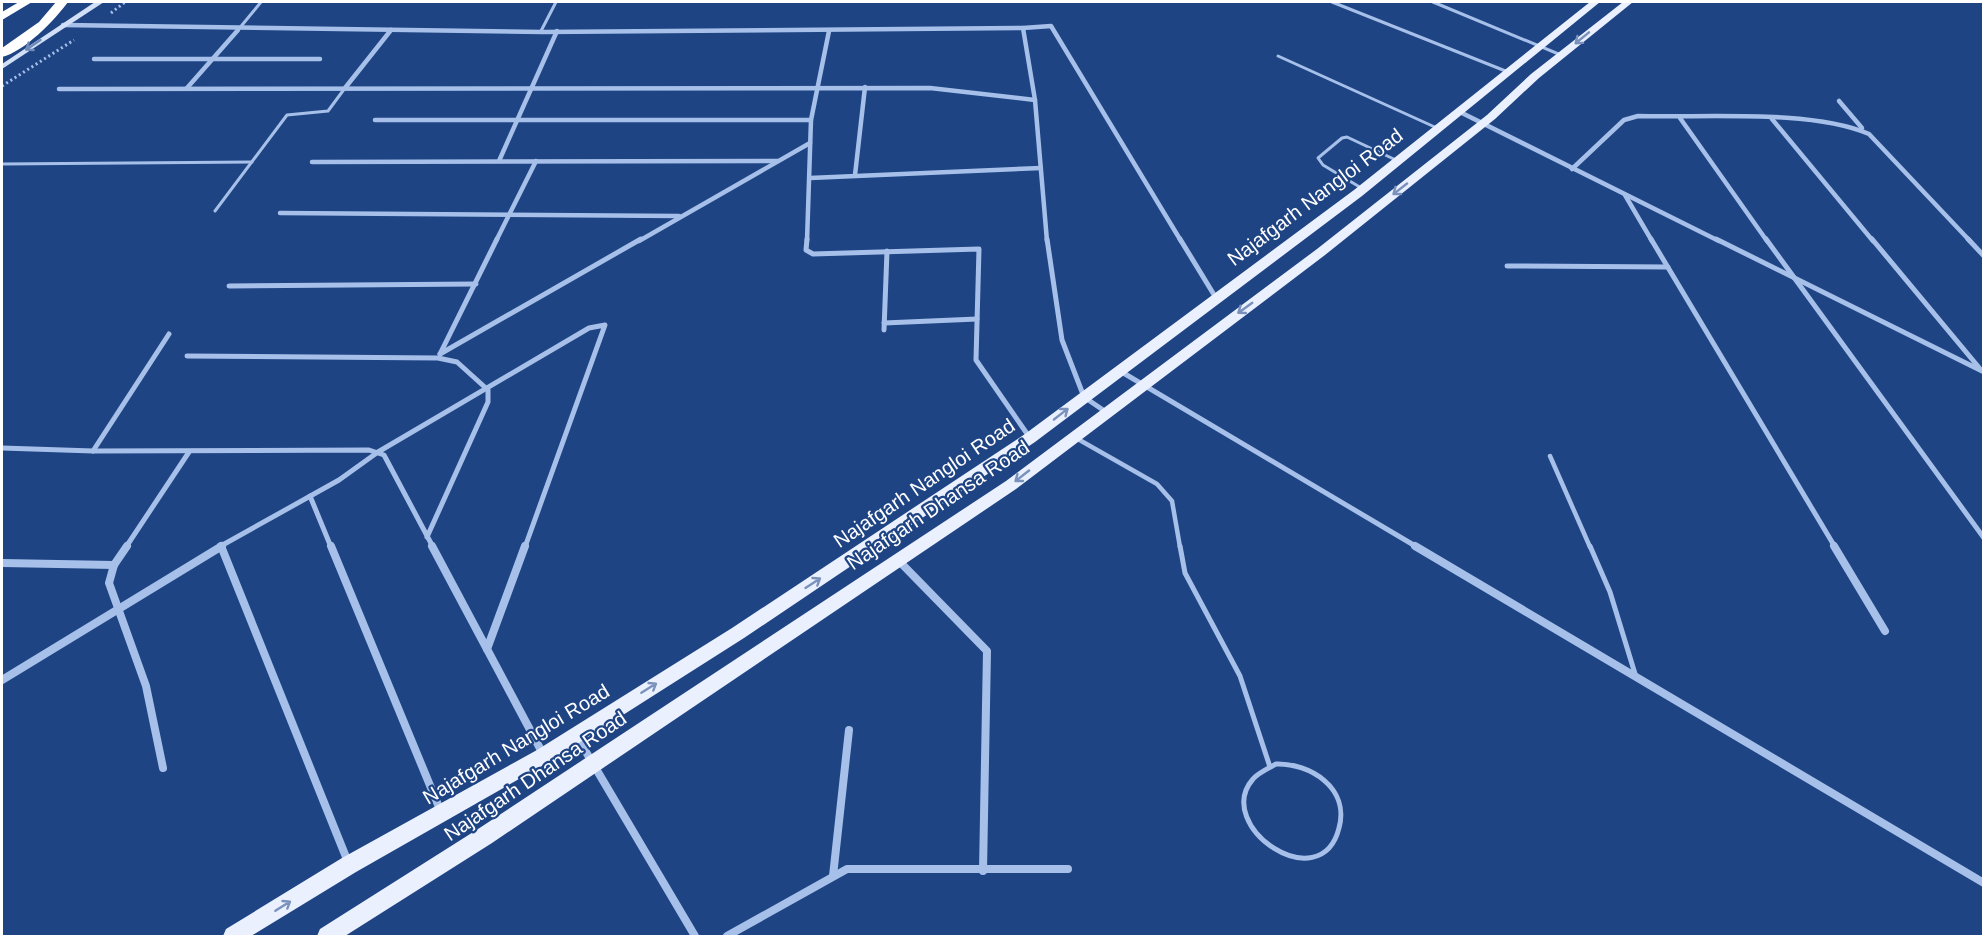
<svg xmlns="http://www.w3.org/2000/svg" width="1985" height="938" viewBox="0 0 1985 938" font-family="Helvetica,sans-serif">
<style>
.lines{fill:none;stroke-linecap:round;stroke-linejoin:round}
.path{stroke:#a6c0e9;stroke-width:3;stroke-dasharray:2 3;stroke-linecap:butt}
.lane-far2{stroke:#a6c0e9;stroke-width:3}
.lane-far1{stroke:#a6c0e9;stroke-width:4.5}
.lane{stroke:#a6c0e9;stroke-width:5}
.street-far2{stroke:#a6c0e9;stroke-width:4.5}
.street-far1{stroke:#a6c0e9;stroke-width:5}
.street{stroke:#a6c0e9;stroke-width:8}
.secondary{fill:#d1dff7;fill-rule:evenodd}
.primary{fill:#eaf0fe;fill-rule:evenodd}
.highway{fill:#fff;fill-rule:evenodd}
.oneway{stroke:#7a91bb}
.oneway2{stroke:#6f8ab8}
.labels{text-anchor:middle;stroke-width:4.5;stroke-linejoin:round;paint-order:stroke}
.street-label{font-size:20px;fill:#fff;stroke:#1f4484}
</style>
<rect width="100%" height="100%" fill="#1f4484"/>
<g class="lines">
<g class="path">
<polyline points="111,13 125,2"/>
<polyline points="2,86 74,40"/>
</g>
<g class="lane-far2">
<polyline points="1332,2 1508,72"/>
<polyline points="1433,2 1561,55"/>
<polyline points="238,30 261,2"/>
<polyline points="541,31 556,2"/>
<polyline points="1278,56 1437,128"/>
<polyline points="2,164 252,162"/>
<polyline points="1363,189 1323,165 1318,158 1342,138 1347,137 1398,161"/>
<polyline points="215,211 287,115 328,111 345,88"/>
</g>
<g class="lane-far1">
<polyline points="1076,438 1157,484 1172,501 1180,547"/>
<polyline points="1550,456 1590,547"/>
</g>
<g class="lane">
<polyline points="1180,546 1185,573 1240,676 1270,767"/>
<polyline points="1590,546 1610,592 1636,677"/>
<path d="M1276,764c34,-1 74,24 63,64 -18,72 -127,-2 -86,-49 5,-6 16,-11 23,-15z"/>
</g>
<g class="street-far2">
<polyline points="63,25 543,32 1023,28 1035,100 1047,241"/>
<polyline points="1023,28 1051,26 1181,241"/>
<polyline points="94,59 320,59"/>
<polyline points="187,88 238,30"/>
<polyline points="345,88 391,30"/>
<polyline points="59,89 930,88 1035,100"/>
<polyline points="1839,101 1862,128"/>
<polyline points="1460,112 1719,241"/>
<polyline points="1680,118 1767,241"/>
<polyline points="1772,119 1873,241"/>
<polyline points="375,120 811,120"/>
<polyline points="499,161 557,31"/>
<polyline points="312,162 778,161"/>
<path d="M1572,169l52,-49 14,-4c65,2 173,-7 231,18l101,107"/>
<polyline points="855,175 865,87"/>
<polyline points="810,178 1041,168"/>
<polyline points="1625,195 1652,241"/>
<polyline points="280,213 679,216"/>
<polyline points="496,241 536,161"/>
<polyline points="639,241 810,143"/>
<polyline points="807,241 811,120 829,31"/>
</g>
<g class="street-far1">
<polyline points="807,239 806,250 813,254 979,249 976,360 1030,438"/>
<polyline points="1047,239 1062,340 1084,397 1106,412"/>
<polyline points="1180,239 1216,298"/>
<polyline points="1651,239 1835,547"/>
<polyline points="1716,239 1984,372"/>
<polyline points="1766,239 1984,538"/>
<polyline points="1872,239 1981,370"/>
<polyline points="1968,239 1984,256"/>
<polyline points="1507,266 1668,267"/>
<polyline points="229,286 476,284"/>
<polyline points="884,323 977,319"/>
<polyline points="884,330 887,251"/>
<polyline points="440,354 641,239"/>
<polyline points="440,354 497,239"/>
<polyline points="187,356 438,358 457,362 488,390 488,402 427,537"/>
<polyline points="1120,371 1417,547"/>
<polyline points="2,448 93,451 369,450 384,455 433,547"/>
<polyline points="93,451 169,334"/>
<polyline points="310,496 331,547"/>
<polyline points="126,547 189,452"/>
<polyline points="219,547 339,480 378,452 589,328 605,325 525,547"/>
</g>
<g class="street">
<polyline points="127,546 114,565 109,583 146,686 163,768"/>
<polyline points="221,546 348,862"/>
<polyline points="331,546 441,812"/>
<polyline points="432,546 543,754"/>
<polyline points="1415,546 1984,883"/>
<polyline points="1834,546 1885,631"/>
<polyline points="898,560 987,651 983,871"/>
<polyline points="2,563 114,565"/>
<polyline points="487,649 525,546"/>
<polyline points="2,680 222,546"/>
<polyline points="576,735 695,936"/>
<polyline points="833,876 849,730"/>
<polyline points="727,936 847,869 1068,869"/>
</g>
<polygon class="secondary" points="95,2 104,2 2,69 2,64"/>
<g class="primary">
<polygon points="1590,2 1600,2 1362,196 1035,442 744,638 549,762 356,872 251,936 223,936 226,929 342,858 537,750 732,628 1025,434 1354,190"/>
<polygon points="1623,2 1633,2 1539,78 1495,119 1325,255 1016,489 492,843 345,936 317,936 320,929 478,829 1006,481 1317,249 1487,115 1531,74"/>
</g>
<g class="highway">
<polygon points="19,2 32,2 2,20 2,12"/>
<path d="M56,2h12c-13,18 -44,50 -66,55v-9l37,-26z"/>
</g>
</g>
<defs><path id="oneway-shaft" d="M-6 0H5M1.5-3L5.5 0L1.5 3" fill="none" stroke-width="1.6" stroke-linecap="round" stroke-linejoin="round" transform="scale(1.5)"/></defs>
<g class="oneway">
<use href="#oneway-shaft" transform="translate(1582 38) rotate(141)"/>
<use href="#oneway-shaft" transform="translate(1400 189) rotate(142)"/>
<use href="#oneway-shaft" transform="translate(1245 308) rotate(144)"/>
<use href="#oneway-shaft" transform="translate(1061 414) rotate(-38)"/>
<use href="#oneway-shaft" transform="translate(1022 476) rotate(142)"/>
<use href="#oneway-shaft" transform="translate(813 583) rotate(-33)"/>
<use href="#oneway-shaft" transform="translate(649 688) rotate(-32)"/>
<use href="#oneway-shaft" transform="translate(283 906) rotate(-32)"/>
</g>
<use class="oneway2" href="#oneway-shaft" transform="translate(33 45) rotate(146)"/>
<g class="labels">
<g class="street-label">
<text transform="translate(1315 197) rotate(-37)" y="7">Najafgarh Nangloi Road</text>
<text transform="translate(924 483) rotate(-34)" y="7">Najafgarh Nangloi Road</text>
<text transform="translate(938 505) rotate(-34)" y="7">Najafgarh Dhansa Road</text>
<text transform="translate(516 744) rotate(-31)" y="7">Najafgarh Nangloi Road</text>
<text transform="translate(535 776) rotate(-34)" y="7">Najafgarh Dhansa Road</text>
</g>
</g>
<rect width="1985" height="938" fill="none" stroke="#ffffff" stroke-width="6"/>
</svg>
